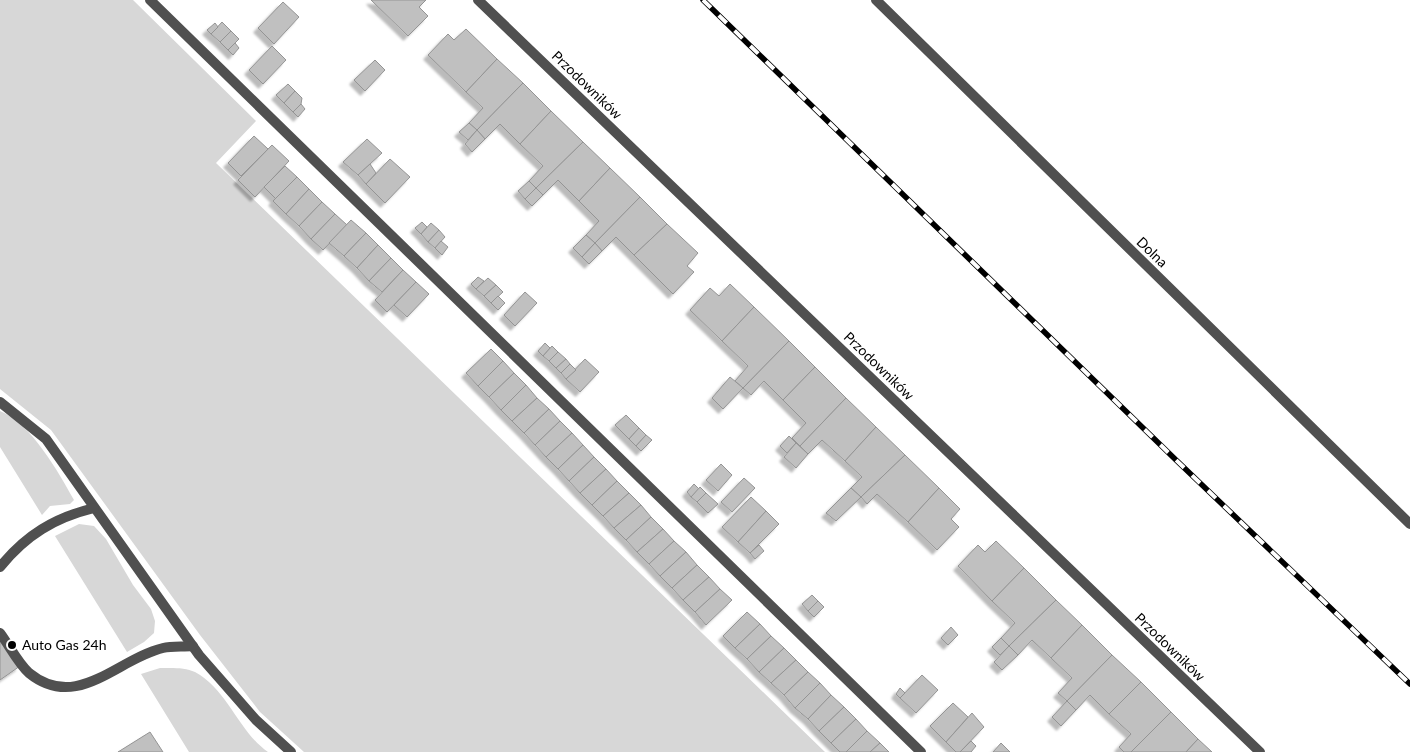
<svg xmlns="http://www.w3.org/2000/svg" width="1410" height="752" viewBox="0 0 1410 752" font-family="Lato,sans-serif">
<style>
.green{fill:#d7d7d7}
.building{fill:#c0c0c0;stroke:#949494;filter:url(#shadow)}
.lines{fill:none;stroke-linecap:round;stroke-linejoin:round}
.lane{stroke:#505050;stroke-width:10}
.street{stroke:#505050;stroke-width:10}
.rail-casing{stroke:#000;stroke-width:5.5}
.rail{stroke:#fff;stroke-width:4;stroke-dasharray:11;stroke-linecap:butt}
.poi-dot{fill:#000;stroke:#fff;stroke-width:2}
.labels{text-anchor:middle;stroke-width:4;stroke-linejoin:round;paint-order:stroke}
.street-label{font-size:14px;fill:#000;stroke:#fff}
.poi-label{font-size:14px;fill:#000;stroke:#fff;text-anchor:start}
</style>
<defs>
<filter id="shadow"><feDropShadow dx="-4.5" dy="4.5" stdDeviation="1" flood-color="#0004"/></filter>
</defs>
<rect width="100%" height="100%" fill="#fff"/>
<g class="green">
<polygon points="0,0 133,0 256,121 216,163 825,752 304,752 260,712 200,635 51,430 0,389"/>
<path d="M0,411c31,12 59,62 74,89l-4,4 -20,2 -8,9 -42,-68z"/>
<polygon points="79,524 94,526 106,539 133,585 151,609 155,621 154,633 144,642 127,652 55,536"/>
<path d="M160,668c11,0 25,-1 35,4 33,18 43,59 73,80h-79l-48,-78z"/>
</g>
<g class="building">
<polygon points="371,0 426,0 419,7 428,16 408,36"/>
<polygon points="283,2 299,17 274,44 258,28"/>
<polygon points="222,22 231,31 220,42 211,34"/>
<polygon points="215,23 218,27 211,34 207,30"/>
<polygon points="466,29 497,59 466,92 428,55 448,34 454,40"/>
<polygon points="231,31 239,39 228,50 220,42"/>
<polygon points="235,43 239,48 233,55 228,50"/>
<polygon points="272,46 286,60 263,84 249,70"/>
<polygon points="497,59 523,83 477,130 469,123 483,108 466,92"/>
<polygon points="375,60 385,70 365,91 354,80"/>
<polygon points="523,83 551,111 520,144 500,124 485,139 477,130"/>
<polygon points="288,84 295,91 284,103 276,95"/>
<polygon points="295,91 302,98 301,104 293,112 284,103"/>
<polygon points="301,104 305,109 298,117 293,112"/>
<polygon points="551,111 583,142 536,188 529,181 543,166 520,144"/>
<polygon points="469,123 477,130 468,140 459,132"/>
<polygon points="477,130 485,139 472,152 465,144"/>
<polygon points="254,136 268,149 241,176 228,163"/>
<polygon points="367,139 382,153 358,175 343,162"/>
<polygon points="583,142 610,168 579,201 558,180 543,195 536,188"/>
<polygon points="272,145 289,161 255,197 238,180"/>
<polygon points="390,159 410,177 385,203 366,184"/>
<polygon points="370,164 376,173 366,184 358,175"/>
<polygon points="285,166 297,177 276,199 264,187"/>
<polygon points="610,168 640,197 595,243 586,235 599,221 579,201"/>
<polygon points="297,177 309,189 286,214 273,201"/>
<polygon points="529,181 536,188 525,199 518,191"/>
<polygon points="536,188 543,195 532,206 525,199"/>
<polygon points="309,189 322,202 299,226 286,214"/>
<polygon points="640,197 667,224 634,255 616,237 602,251 595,243"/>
<polygon points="322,202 335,214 311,239 299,226"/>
<polygon points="335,214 347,225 323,250 311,239"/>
<polygon points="351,220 366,233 344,256 329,243"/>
<polygon points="422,222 427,227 421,234 415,228"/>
<polygon points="431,223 439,230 428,242 421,234"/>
<polygon points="667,224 698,253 687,266 694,272 673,294 634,255"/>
<polygon points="439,230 445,237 435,248 428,242"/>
<polygon points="366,233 378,245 357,268 344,256"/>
<polygon points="586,235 595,243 582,257 573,248"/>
<polygon points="441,241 448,247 442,255 435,248"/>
<polygon points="595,243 602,251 589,264 582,257"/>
<polygon points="378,245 391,258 369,281 357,268"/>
<polygon points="391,258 403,270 382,292 369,281"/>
<polygon points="403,270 416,282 387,312 375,300"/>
<polygon points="478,277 484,281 476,289 471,284"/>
<polygon points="488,278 496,285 484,296 476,289"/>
<polygon points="416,282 429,294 407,317 394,305"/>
<polygon points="730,284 754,307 722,341 690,310 710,288 719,296"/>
<polygon points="496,285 503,292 491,303 484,296"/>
<polygon points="525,292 537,303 515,326 504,315"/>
<polygon points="498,296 505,303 498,310 491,303"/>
<polygon points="754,307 789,341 743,388 735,381 748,366 722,341"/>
<polygon points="789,341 815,367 783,400 764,381 751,395 743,388"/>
<polygon points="545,343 550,348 543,356 538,351"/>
<polygon points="552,346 558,352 549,361 543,356"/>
<polygon points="491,349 503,361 478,386 466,373"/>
<polygon points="558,352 566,359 556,368 549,361"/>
<polygon points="566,359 570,364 561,373 556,368"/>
<polygon points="585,359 599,372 580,392 566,379"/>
<polygon points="503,361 514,373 489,397 478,386"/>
<polygon points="570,364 576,370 566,379 561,373"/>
<polygon points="815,367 846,398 800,446 792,438 806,423 783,400"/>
<polygon points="514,373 526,385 501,410 489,397"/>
<polygon points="730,377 743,388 723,409 712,398"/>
<polygon points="526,385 537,398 512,421 501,410"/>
<polygon points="537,398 549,409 524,433 512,421"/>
<polygon points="846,398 876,427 845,461 822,440 808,454 800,446"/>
<polygon points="549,409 560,421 535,445 524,433"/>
<polygon points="626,415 639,428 629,439 615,425"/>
<polygon points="560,421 572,433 546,457 535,445"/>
<polygon points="876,427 905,455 861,497 851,488 862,477 845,461"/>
<polygon points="639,428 646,435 636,446 629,439"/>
<polygon points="572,433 583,445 558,469 546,457"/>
<polygon points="646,435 652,440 641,451 636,446"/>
<polygon points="789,436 796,443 787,453 780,446"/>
<polygon points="796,443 808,454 796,468 784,457"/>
<polygon points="583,445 594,457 569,481 558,469"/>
<polygon points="905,455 939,488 908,522 877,494 867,504 861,497"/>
<polygon points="594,457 606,469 580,493 569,481"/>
<polygon points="721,464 732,475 718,491 706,480"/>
<polygon points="606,469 617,481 592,505 580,493"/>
<polygon points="744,478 755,488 732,512 721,502"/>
<polygon points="617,481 629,493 603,516 592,505"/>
<polygon points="694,484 699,489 691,497 687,492"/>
<polygon points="700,487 706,493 697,502 691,497"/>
<polygon points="851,488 861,497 836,521 826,513"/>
<polygon points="939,488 960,509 951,519 959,527 937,550 908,522"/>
<polygon points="629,493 641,505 614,528 603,516"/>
<polygon points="706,493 718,504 708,513 697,502"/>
<polygon points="751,497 766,511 738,542 722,527"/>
<polygon points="641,505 651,517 626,540 614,528"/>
<polygon points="766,511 779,524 750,553 738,542"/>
<polygon points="651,517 663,529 637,552 626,540"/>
<polygon points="663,529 674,541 649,564 637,552"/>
<polygon points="674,541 686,552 660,576 649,564"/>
<polygon points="996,541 1024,568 992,601 958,566 978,545 985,552"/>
<polygon points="759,545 764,551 755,559 750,553"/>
<polygon points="686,552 697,565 672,588 660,576"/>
<polygon points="697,565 709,577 683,600 672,588"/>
<polygon points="1024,568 1056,600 1009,646 1001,638 1015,623 992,601"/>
<polygon points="709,577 720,589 695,612 683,600"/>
<polygon points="720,589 732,600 706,625 695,612"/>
<polygon points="812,595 818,601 808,611 802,604"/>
<polygon points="1056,600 1082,625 1051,658 1032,640 1018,655 1009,646"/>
<polygon points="818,601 824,607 814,617 808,611"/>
<polygon points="747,612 760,624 735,648 723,636"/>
<polygon points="760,624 771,636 747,659 735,648"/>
<polygon points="1082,625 1112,655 1067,701 1058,693 1072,678 1051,658"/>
<polygon points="951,627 958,635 948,645 941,638"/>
<polygon points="771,636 784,648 759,672 747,659"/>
<polygon points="0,638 20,666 0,680"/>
<polygon points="1001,638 1009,646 1000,655 992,647"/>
<polygon points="1009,646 1018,655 1002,670 994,662"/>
<polygon points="784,648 796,660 771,683 759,672"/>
<polygon points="1112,655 1141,682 1109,714 1090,695 1076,710 1067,701"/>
<polygon points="796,660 808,672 784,695 771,683"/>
<polygon points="808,672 820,683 795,708 784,695"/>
<polygon points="922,675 938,690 916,713 900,698"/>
<polygon points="1141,682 1171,712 1131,752 1124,752 1119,747 1131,734 1109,714"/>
<polygon points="820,683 831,695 808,719 795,708"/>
<polygon points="900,688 905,693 900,698 896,694"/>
<polygon points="831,695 844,707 819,731 808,719"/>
<polygon points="1067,701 1076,710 1061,726 1052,717"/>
<polygon points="953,703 968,717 946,742 930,726"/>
<polygon points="844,707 856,719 831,743 819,731"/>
<polygon points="1171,712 1198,739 1186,752 1131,752"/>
<polygon points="972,713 984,727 960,752 956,752 946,742"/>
<polygon points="856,719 867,731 846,752 840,752 831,743"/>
<polygon points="867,731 880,743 870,752 846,752"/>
<polygon points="150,732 163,752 118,752"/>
<polygon points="1198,739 1212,752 1186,752"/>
<polygon points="971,741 976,746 971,752 960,752"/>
<polygon points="880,743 889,752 870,752"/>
<polygon points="1001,743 1010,752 993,752"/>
</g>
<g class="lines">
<g class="lane">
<polyline points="150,0 921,752"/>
<polyline points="876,0 1410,524"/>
<polyline points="0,402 46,439 199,655 256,720 291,752"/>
<path d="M0,567c26,-32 54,-49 94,-59"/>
<path d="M0,633c9,12 18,30 29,40 48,39 88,-14 134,-25 9,-2 20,-1 30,-2"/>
</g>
<polyline class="street" points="478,0 1260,752"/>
<g class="rail-casing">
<polyline id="rail" points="703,0 1176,460 1410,684"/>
</g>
<use href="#rail" class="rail"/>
</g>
<circle class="poi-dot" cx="12" cy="645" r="5"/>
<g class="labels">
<g class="street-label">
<text transform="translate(587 85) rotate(44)" y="5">Przodowników</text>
<text transform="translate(1152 252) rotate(44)" y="5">Dolna</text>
<text transform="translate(879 366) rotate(44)" y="5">Przodowników</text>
<text transform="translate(1170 647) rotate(44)" y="5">Przodowników</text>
</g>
<g class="poi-label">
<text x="22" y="650">Auto Gas 24h</text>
</g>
</g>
</svg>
